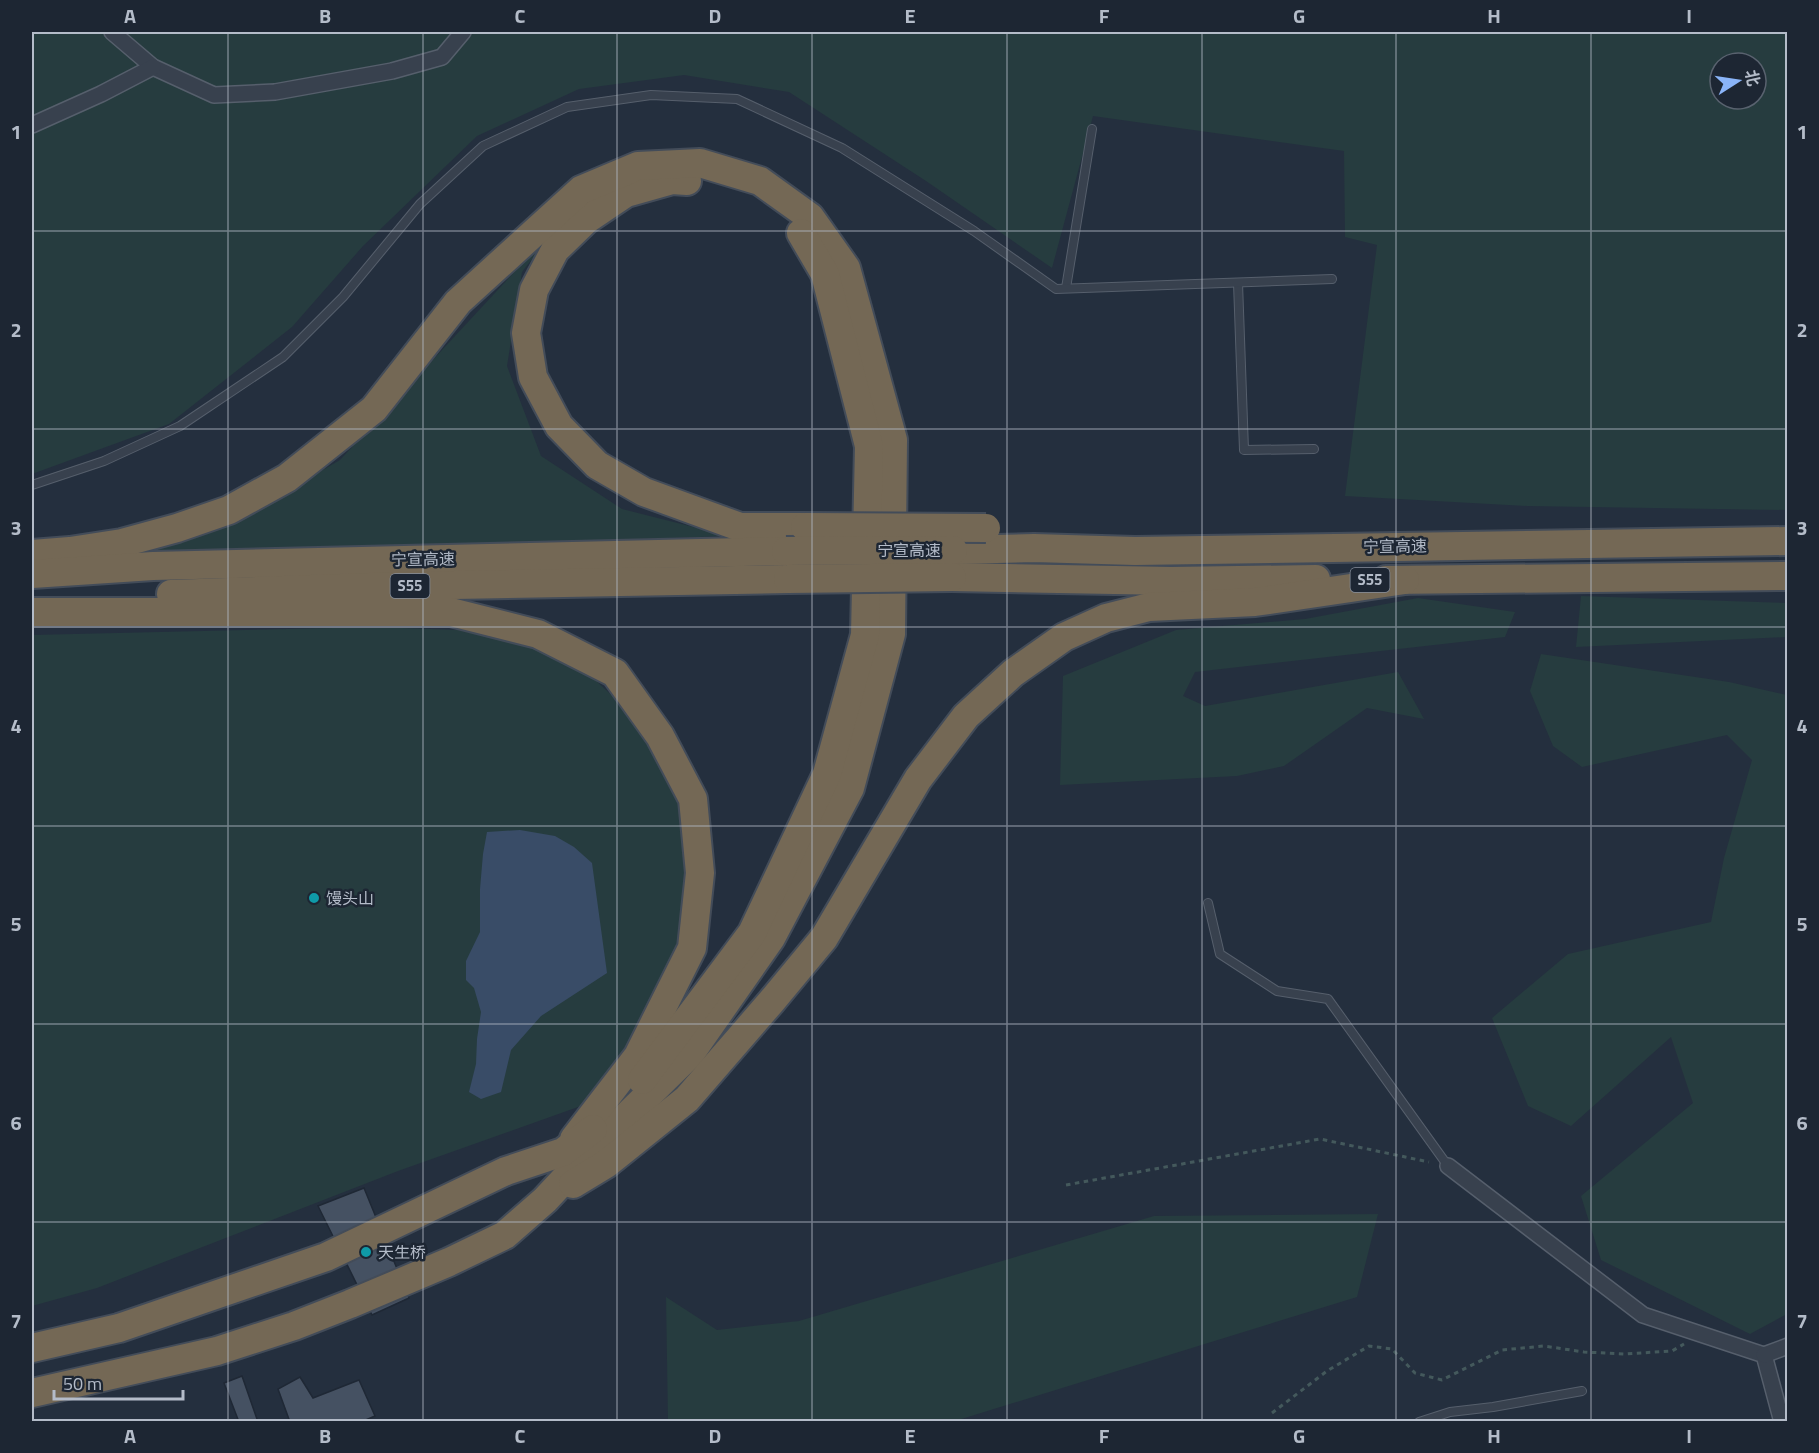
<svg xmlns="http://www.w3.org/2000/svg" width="1819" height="1453" viewBox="0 0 1819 1453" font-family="'Titillium Web','Noto Sans SC',sans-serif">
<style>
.green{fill:#263c3f;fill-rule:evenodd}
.water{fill:#394c67}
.building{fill:#455162;stroke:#1f2835;stroke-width:1.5}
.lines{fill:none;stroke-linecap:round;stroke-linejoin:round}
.lane-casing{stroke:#565f6c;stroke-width:10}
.street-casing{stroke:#565f6c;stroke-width:18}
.highway-casing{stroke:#434c59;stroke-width:32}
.path{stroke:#44595c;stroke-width:3;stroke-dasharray:4.5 4.5;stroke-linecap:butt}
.lane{stroke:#38414e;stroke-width:8}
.street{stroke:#38414e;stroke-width:15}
.highway{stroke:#746855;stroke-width:28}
.highway-bridge-casing{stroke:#434c59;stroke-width:32;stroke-linecap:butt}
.highway-bridge{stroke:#746855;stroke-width:28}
.grid{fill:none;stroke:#b4bcc9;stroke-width:1.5;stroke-opacity:0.55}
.culture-dot{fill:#0f9aa8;stroke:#1d2633;stroke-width:2}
.labels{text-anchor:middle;stroke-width:5;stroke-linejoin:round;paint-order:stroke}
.shield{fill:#1d2633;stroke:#878f9c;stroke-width:1.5}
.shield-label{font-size:15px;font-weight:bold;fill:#b4bcc9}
.street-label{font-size:16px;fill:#b4bcc9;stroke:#1d2633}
.poi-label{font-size:16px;fill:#b4bcc9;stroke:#1d2633;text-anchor:start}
.neatline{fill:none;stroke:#b4bcc9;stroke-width:2}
.grid-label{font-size:20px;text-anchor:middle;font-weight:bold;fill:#b4bcc9}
</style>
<rect width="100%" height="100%" fill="#242f3e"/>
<g class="green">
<path d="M32,32h1755v478l-260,-4 -182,-10 32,-251 -32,-8 -1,-86 -251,-35 -41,152 -126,-87 -137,-89 -105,-17 -105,14 -102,47 -114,110 -71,81 -123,97 -137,50zM1720,63h36v36h-36z"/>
<polygon points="559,224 522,272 507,366 541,456 622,509 729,536 143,555 247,514 340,460"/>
<polygon points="1581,596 1787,603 1787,637 1576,647"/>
<polygon points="1418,598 1515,612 1505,637 1195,672 1183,696 1205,706 1398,672 1424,719 1367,708 1284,766 1237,776 1060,785 1063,676 1176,630 1305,619"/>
<polygon points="376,627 458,630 528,646 576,662 621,704 655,748 682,812 689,876 676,961 640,1032 592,1102 398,1171 97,1288 32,1306 32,635"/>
<polygon points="1541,654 1729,682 1787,695 1787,1314 1750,1334 1601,1260 1581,1196 1693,1103 1671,1037 1571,1126 1528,1106 1492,1018 1568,954 1711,922 1724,858 1752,760 1727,735 1582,767 1553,746 1530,691"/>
<polygon points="1378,1214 1357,1297 955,1421 668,1421 666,1297 717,1330 799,1321 1154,1216"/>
</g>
<polygon class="water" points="520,830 555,836 574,847 592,863 607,973 541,1016 511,1050 501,1092 481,1099 469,1092 476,1064 477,1039 481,1012 474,988 466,980 466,961 480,932 480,889 483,854 487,832"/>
<g class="building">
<polygon points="364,1188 409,1298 372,1315 318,1206"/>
<polygon points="242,1376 258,1422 239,1422 224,1383"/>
<polygon points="300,1377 313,1398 359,1380 375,1416 361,1422 290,1422 278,1389"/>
</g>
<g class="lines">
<g class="lane-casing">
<g id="lane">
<polyline points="1238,283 1244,450 1314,449"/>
<polyline points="1066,288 1092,129"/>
<polyline points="32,485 104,461 180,426 283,357 343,297 420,204 483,146 567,107 651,95 737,99 842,148 974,231 1056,289 1332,279"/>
<polyline points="1208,903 1220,954 1277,991 1328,999 1448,1166"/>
<polyline points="1419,1422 1450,1412 1493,1407 1582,1391"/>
</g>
</g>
<g class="street-casing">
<g id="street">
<polyline points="112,32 153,67 214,95 275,92 392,71 442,57 463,32"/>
<polyline points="32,125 101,94 153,67"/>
<polyline points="1448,1166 1643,1315 1764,1355 1782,1422"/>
<polyline points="1764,1355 1788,1346"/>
</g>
</g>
<g class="highway-casing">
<g id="highway">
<polyline points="687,181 672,180 626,193 586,220 555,250 534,290 526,333 533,377 559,426 597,465 644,492 740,527 805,527"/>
<polyline points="953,550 1034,548 1135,551 1788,541"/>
<polyline points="32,554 70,551 122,543 177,528 229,510 287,478 374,409 458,302 581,190 638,166 700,163 760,181 810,217 846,268 893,440 891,634 850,788 771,938 690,1054 586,1156 545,1200 505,1235 449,1262 350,1304 294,1326 217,1351 32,1393"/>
<polyline points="32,574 153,566 786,551"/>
<polyline points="952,577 1171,581 1316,579"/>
<polyline points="1386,580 1788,576"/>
<polyline points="171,594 398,586 788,579"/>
<polyline points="32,612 451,612 538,634 615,673 660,736 693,799 700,873 692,948 638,1056 574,1139"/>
<polyline points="642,1080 752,933 827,774 865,635 869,446 825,274 801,233"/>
<polyline points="573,1184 606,1164 687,1099 771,1002 824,938 918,779 966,716 1013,673 1064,637 1106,618 1149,607 1255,602 1405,580"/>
<polyline points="32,1348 119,1328 326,1257 506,1171 563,1152 593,1129"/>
</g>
</g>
<g class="path">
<polyline points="1066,1185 1320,1139 1429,1162"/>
<polyline points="1272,1413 1327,1371 1369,1346 1392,1349 1415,1373 1442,1380 1502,1350 1544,1346 1584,1352 1624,1354 1672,1351 1684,1344"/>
</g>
<use href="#lane" class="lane"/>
<use href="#street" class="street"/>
<use href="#highway" class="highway"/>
<g class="highway-bridge-casing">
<g id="highway-bridge">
<polyline points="805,527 986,528"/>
<polyline points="786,551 953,550"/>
<polyline points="788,579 952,577"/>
</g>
</g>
<use href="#highway-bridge" class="highway-bridge"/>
</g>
<path class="grid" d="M228,32v1390M423,32v1390M617,32v1390M812,32v1390M1007,32v1390M1202,32v1390M1396,32v1390M1591,32v1390M32,231h1756M32,429h1756M32,627h1756M32,826h1756M32,1024h1756M32,1222h1756"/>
<g class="culture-dot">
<circle cx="314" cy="898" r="6"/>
<circle cx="366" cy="1252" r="6"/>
</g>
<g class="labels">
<g class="shield">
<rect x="1350.5" y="568" width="39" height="24" rx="4.5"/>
<rect x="390.5" y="574" width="39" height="24" rx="4.5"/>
</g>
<g class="shield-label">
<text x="1370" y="585">S55</text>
<text x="410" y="591">S55</text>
</g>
<g class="street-label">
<text transform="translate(1395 546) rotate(-1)" y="6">宁宣高速</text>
<text x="909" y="556">宁宣高速</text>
<text transform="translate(423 559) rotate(-1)" y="6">宁宣高速</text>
</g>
<g class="poi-label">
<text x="326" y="904">馒头山</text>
<text x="378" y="1258">天生桥</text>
</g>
</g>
<rect width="1819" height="1453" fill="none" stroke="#1d2633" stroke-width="66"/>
<g transform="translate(1738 81) rotate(78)"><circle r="28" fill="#1d2633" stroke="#59626f" stroke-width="1.5"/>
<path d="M0-4.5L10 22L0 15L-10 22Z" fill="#8ab4f8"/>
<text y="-9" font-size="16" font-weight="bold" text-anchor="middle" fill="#b4bcc9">北</text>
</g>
<path d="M54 1390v9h129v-9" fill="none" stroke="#b4bcc9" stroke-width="3"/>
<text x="63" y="1390" font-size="18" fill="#b4bcc9" stroke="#1d2633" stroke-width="4.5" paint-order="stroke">50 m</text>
<rect x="33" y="33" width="1753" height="1387" class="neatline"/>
<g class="grid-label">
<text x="130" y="23">A</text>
<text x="325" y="23">B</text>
<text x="520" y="23">C</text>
<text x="715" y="23">D</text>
<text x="910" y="23">E</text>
<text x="1104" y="23">F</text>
<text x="1299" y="23">G</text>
<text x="1494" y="23">H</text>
<text x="1689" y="23">I</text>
<text x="16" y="139">1</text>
<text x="1802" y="139">1</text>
<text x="16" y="337">2</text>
<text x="1802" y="337">2</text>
<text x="16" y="535">3</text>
<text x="1802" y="535">3</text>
<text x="16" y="733">4</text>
<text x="1802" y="733">4</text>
<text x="16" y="931">5</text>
<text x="1802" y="931">5</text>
<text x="16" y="1130">6</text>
<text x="1802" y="1130">6</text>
<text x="16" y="1328">7</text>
<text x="1802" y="1328">7</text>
<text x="130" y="1443">A</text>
<text x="325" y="1443">B</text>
<text x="520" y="1443">C</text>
<text x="715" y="1443">D</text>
<text x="910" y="1443">E</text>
<text x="1104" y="1443">F</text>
<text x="1299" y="1443">G</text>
<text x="1494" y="1443">H</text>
<text x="1689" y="1443">I</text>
</g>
</svg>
